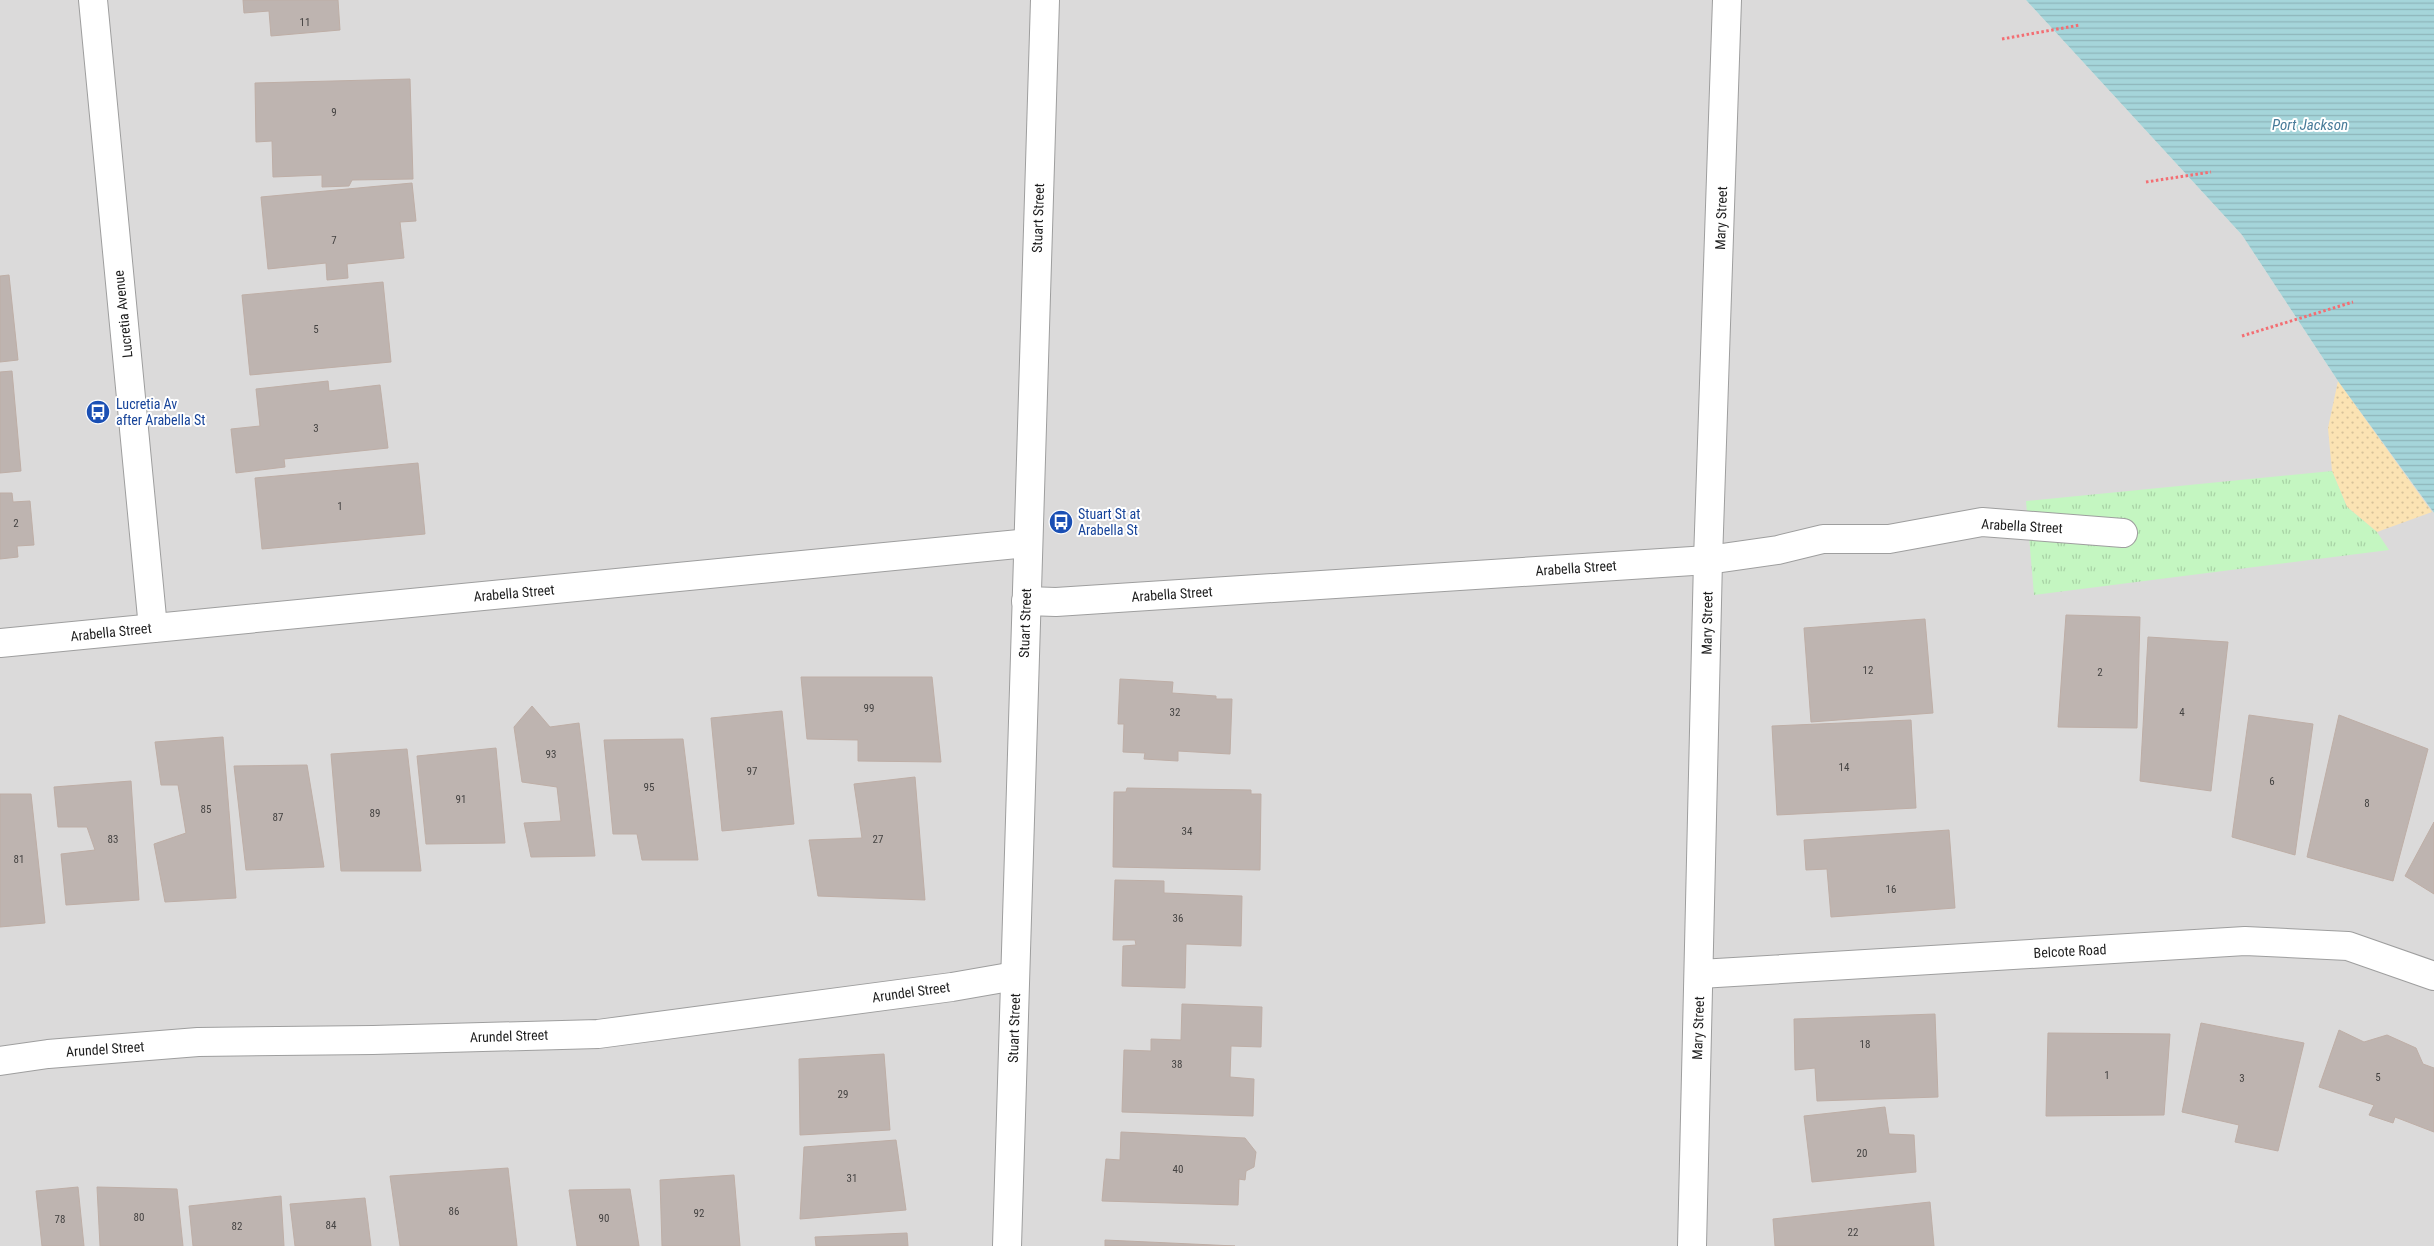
<svg xmlns="http://www.w3.org/2000/svg" width="2434" height="1246" viewBox="0 0 2434 1246" font-family="'Roboto Condensed',sans-serif">
<style>
.residential{fill:#dbdada}
.sand{fill:url(#sand-dots)}
.park{fill:url(#park-tufts)}
.water{fill:url(#water-rules)}
.building{fill:#beb4b0;stroke:#beaea6}
.lines{fill:none;stroke-linecap:round;stroke-linejoin:round}
.minor-casing{stroke:#9e9e9e;stroke-width:30}
.path{stroke:#f36e73;stroke-width:3;stroke-dasharray:2.5 2.5;stroke-linecap:butt}
.minor{stroke:#fff;stroke-width:28}
.labels{text-anchor:middle;stroke-width:4;stroke-linejoin:round;paint-order:stroke}
.number-label{font-size:11px;fill:#454342}
.street-label{font-size:14px;fill:#1d1d1d;stroke:#fff}
.transit-label{font-size:14px;fill:#164399;stroke:#fff;text-anchor:start}
.water-label{font-size:15px;font-style:italic;fill:#487b99;stroke:#fff}
</style>
<defs>
<pattern id="sand-dots" width="8" height="8" patternUnits="userSpaceOnUse" patternTransform="scale(1.25)"><rect width="8" height="8" fill="#fbe3b3"/><path d="M2 2h.1M6 6h.1" fill="none" stroke="#d7c29a" stroke-width="1.8" stroke-linecap="round"/></pattern>
<pattern id="park-tufts" width="24" height="20" patternUnits="userSpaceOnUse" patternTransform="scale(1.25)"><rect width="24" height="20" fill="#c4f6c1"/><path d="M3 7l-1-3M5 7V3M7 7l1-3M15 17l-1-3M17 17v-4M19 17l1-3" fill="none" stroke="#a8d2a5"/></pattern>
<pattern id="water-rules" width="6" height="5" patternUnits="userSpaceOnUse" patternTransform="scale(1.25)"><rect width="6" height="5" fill="#a5d5da"/><path d="M0 2.5h6" fill="none" stroke="#8eb6bb"/></pattern>
</defs>
<rect width="100%" height="100%" fill="#eee9e3"/>
<polygon class="residential" points="0,0 2026,0 2242,235 2338,381 2434,513 2434,1246 0,1246"/>
<polygon class="sand" points="2338,381 2432,512 2377,532 2347,507 2332,471 2328,428"/>
<polygon class="park" points="2332,471 2347,507 2377,532 2389,550 2034,595 2026,501"/>
<polygon class="water" points="2026,0 2434,0 2434,513 2338,381 2242,235"/>
<g class="building">
<polygon points="243,0 338,0 340,30 271,36 269,11 244,13"/>
<polygon points="410,79 413,179 352,180 349,186 322,187 322,175 273,177 272,141 256,142 255,83"/>
<polygon points="412,183 416,221 400,222 404,258 347,264 348,278 327,280 326,263 268,269 261,197"/>
<polygon points="9,275 18,360 0,362 0,276"/>
<polygon points="383,282 391,362 250,375 242,295"/>
<polygon points="12,371 21,471 0,473 0,372"/>
<polygon points="328,381 329,391 380,385 388,448 284,459 285,467 236,473 231,429 260,426 256,389"/>
<polygon points="418,463 425,534 262,549 255,478"/>
<polygon points="0,493 12,493 13,502 30,501 34,545 17,546 18,557 0,559"/>
<polygon points="2066,615 2140,617 2137,728 2058,727"/>
<polygon points="1925,619 1933,713 1811,722 1804,628"/>
<polygon points="2148,637 2228,642 2211,791 2140,781"/>
<polygon points="801,677 932,677 941,762 858,761 858,740 807,739"/>
<polygon points="1120,679 1173,682 1172,693 1216,696 1216,699 1232,699 1230,754 1178,751 1178,761 1144,759 1145,753 1123,752 1124,724 1118,724"/>
<polygon points="532,706 550,727 579,723 595,856 531,857 524,823 561,821 557,787 522,782 514,727"/>
<polygon points="782,711 794,824 722,831 711,718"/>
<polygon points="2249,715 2313,724 2295,855 2232,837"/>
<polygon points="2339,715 2428,749 2393,881 2307,857"/>
<polygon points="1911,720 1916,808 1777,815 1772,726"/>
<polygon points="223,737 236,898 165,902 154,844 186,833 178,785 161,785 155,742"/>
<polygon points="683,739 698,860 642,860 637,834 613,834 604,740"/>
<polygon points="496,748 505,843 426,844 417,756"/>
<polygon points="407,749 421,871 341,871 331,754"/>
<polygon points="307,765 324,867 246,870 234,766"/>
<polygon points="915,777 925,900 818,896 809,840 862,838 854,784"/>
<polygon points="131,781 139,900 66,905 61,854 95,850 87,827 58,827 54,787"/>
<polygon points="1127,788 1251,790 1251,794 1261,794 1260,870 1113,867 1114,792 1126,792"/>
<polygon points="0,794 31,794 45,923 0,927"/>
<polygon points="2434,822 2434,894 2405,876"/>
<polygon points="1949,830 1955,908 1831,917 1827,869 1806,870 1804,840"/>
<polygon points="1115,880 1164,881 1164,893 1242,896 1241,946 1186,944 1185,988 1122,986 1123,946 1136,945 1135,940 1113,940"/>
<polygon points="1182,1004 1262,1007 1261,1047 1231,1046 1230,1077 1254,1079 1253,1116 1122,1112 1124,1050 1151,1051 1151,1039 1181,1040"/>
<polygon points="1935,1014 1938,1097 1817,1101 1815,1068 1795,1070 1794,1019"/>
<polygon points="2201,1023 2304,1043 2278,1151 2235,1142 2239,1125 2182,1112"/>
<polygon points="2339,1030 2364,1042 2387,1035 2416,1048 2423,1064 2434,1068 2434,1132 2395,1117 2393,1123 2369,1115 2374,1105 2319,1087"/>
<polygon points="2048,1033 2170,1034 2164,1115 2046,1116"/>
<polygon points="884,1054 890,1130 800,1135 799,1059"/>
<polygon points="1885,1107 1889,1134 1914,1135 1916,1172 1812,1182 1804,1116"/>
<polygon points="1121,1132 1245,1138 1256,1152 1254,1167 1246,1171 1245,1180 1239,1179 1238,1205 1102,1201 1106,1159 1120,1160"/>
<polygon points="896,1140 906,1210 800,1219 804,1147"/>
<polygon points="508,1168 517,1246 400,1246 390,1176"/>
<polygon points="734,1175 740,1246 662,1246 660,1180"/>
<polygon points="78,1187 84,1246 42,1246 36,1191"/>
<polygon points="97,1187 177,1189 183,1246 100,1246"/>
<polygon points="630,1189 639,1246 577,1246 569,1190"/>
<polygon points="281,1196 284,1246 193,1246 189,1206"/>
<polygon points="365,1198 371,1246 295,1246 290,1204"/>
<polygon points="1930,1202 1934,1246 1775,1246 1773,1219"/>
<polygon points="907,1233 908,1246 816,1246 815,1237"/>
<polygon points="1105,1240 1235,1246 1105,1246"/>
</g>
<g class="lines">
<g class="minor-casing">
<g id="minor">
<polyline points="93,0 153,628"/>
<polyline points="1026,601 1056,602 1708,560 1778,550 1823,539 1889,539 1982,522 2123,533"/>
<polyline points="0,643 1028,543"/>
<polyline points="1700,974 2245,941 2348,946 2434,976"/>
<polyline points="0,1061 48,1054 198,1042 373,1040 598,1034 952,987 1015,976"/>
<polyline points="1007,1246 1045,0"/>
<polyline points="1692,1246 1708,560 1727,0"/>
</g>
</g>
<g class="path">
<polyline points="2002,39 2080,25"/>
<polyline points="2146,182 2211,172"/>
<polyline points="2242,336 2353,302"/>
</g>
<use href="#minor" class="minor"/>
</g>
<defs>
<g id="bus-disc" transform="scale(1.25)"><circle r="9.5" fill="#1a4fb4" stroke="#fff"/><path d="M-5-6H5V4H4V6H2V4H-2V6H-4V4H-5ZM-3.5-4V0h7V-4ZM-3.5 1.2v1.5H-2V1.2ZM2 1.2v1.5H3.5V1.2Z" fill="#fff"/></g>
</defs>
<g fill-rule="evenodd">
<use href="#bus-disc" x="98" y="412"/>
<use href="#bus-disc" x="1061" y="522"/>
</g>
<g class="labels">
<g class="number-label">
<text x="305" y="26">11</text>
<text x="334" y="116">9</text>
<text x="334" y="244">7</text>
<text x="316" y="333">5</text>
<text x="316" y="432">3</text>
<text x="340" y="510">1</text>
<text x="16" y="527">2</text>
<text x="1868" y="674">12</text>
<text x="2100" y="676">2</text>
<text x="869" y="712">99</text>
<text x="1175" y="716">32</text>
<text x="2182" y="716">4</text>
<text x="551" y="758">93</text>
<text x="1844" y="771">14</text>
<text x="752" y="775">97</text>
<text x="2272" y="785">6</text>
<text x="649" y="791">95</text>
<text x="461" y="803">91</text>
<text x="2367" y="807">8</text>
<text x="206" y="813">85</text>
<text x="375" y="817">89</text>
<text x="278" y="821">87</text>
<text x="1187" y="835">34</text>
<text x="113" y="843">83</text>
<text x="878" y="843">27</text>
<text x="19" y="863">81</text>
<text x="1891" y="893">16</text>
<text x="1178" y="922">36</text>
<text x="1865" y="1048">18</text>
<text x="1177" y="1068">38</text>
<text x="2107" y="1079">1</text>
<text x="2378" y="1081">5</text>
<text x="2242" y="1082">3</text>
<text x="843" y="1098">29</text>
<text x="1862" y="1157">20</text>
<text x="1178" y="1173">40</text>
<text x="852" y="1182">31</text>
<text x="454" y="1215">86</text>
<text x="699" y="1217">92</text>
<text x="139" y="1221">80</text>
<text x="604" y="1222">90</text>
<text x="60" y="1223">78</text>
<text x="331" y="1229">84</text>
<text x="237" y="1230">82</text>
<text x="1853" y="1236">22</text>
</g>
<g class="street-label">
<text transform="translate(1038 218) rotate(-88)" y="5">Stuart Street</text>
<text transform="translate(1721 218) rotate(-88)" y="5">Mary Street</text>
<text transform="translate(123 314) rotate(-96)" y="5">Lucretia Avenue</text>
<text transform="translate(2022 526) rotate(3)" y="5">Arabella Street</text>
<text transform="translate(1576 568) rotate(-4)" y="5">Arabella Street</text>
<text transform="translate(514 593) rotate(-5)" y="5">Arabella Street</text>
<text transform="translate(1172 594) rotate(-4)" y="5">Arabella Street</text>
<text transform="translate(1025 623) rotate(-88)" y="5">Stuart Street</text>
<text transform="translate(1707 623) rotate(-89)" y="5">Mary Street</text>
<text transform="translate(111 632) rotate(-6)" y="5">Arabella Street</text>
<text transform="translate(2070 951) rotate(-3)" y="5">Belcote Road</text>
<text transform="translate(911 992) rotate(-8)" y="5">Arundel Street</text>
<text transform="translate(1014 1028) rotate(-88)" y="5">Stuart Street</text>
<text transform="translate(1698 1028) rotate(-88)" y="5">Mary Street</text>
<text transform="translate(509 1036) rotate(-2)" y="5">Arundel Street</text>
<text transform="translate(105 1049) rotate(-4)" y="5">Arundel Street</text>
</g>
<g class="transit-label">
<text x="116" y="409">Lucretia Av<tspan x="116" dy="16">after Arabella St</tspan></text>
<text x="1078" y="519">Stuart St at<tspan x="1078" dy="16">Arabella St</tspan></text>
</g>
<g class="water-label">
<text x="2310" y="130">Port Jackson</text>
</g>
</g>
</svg>
